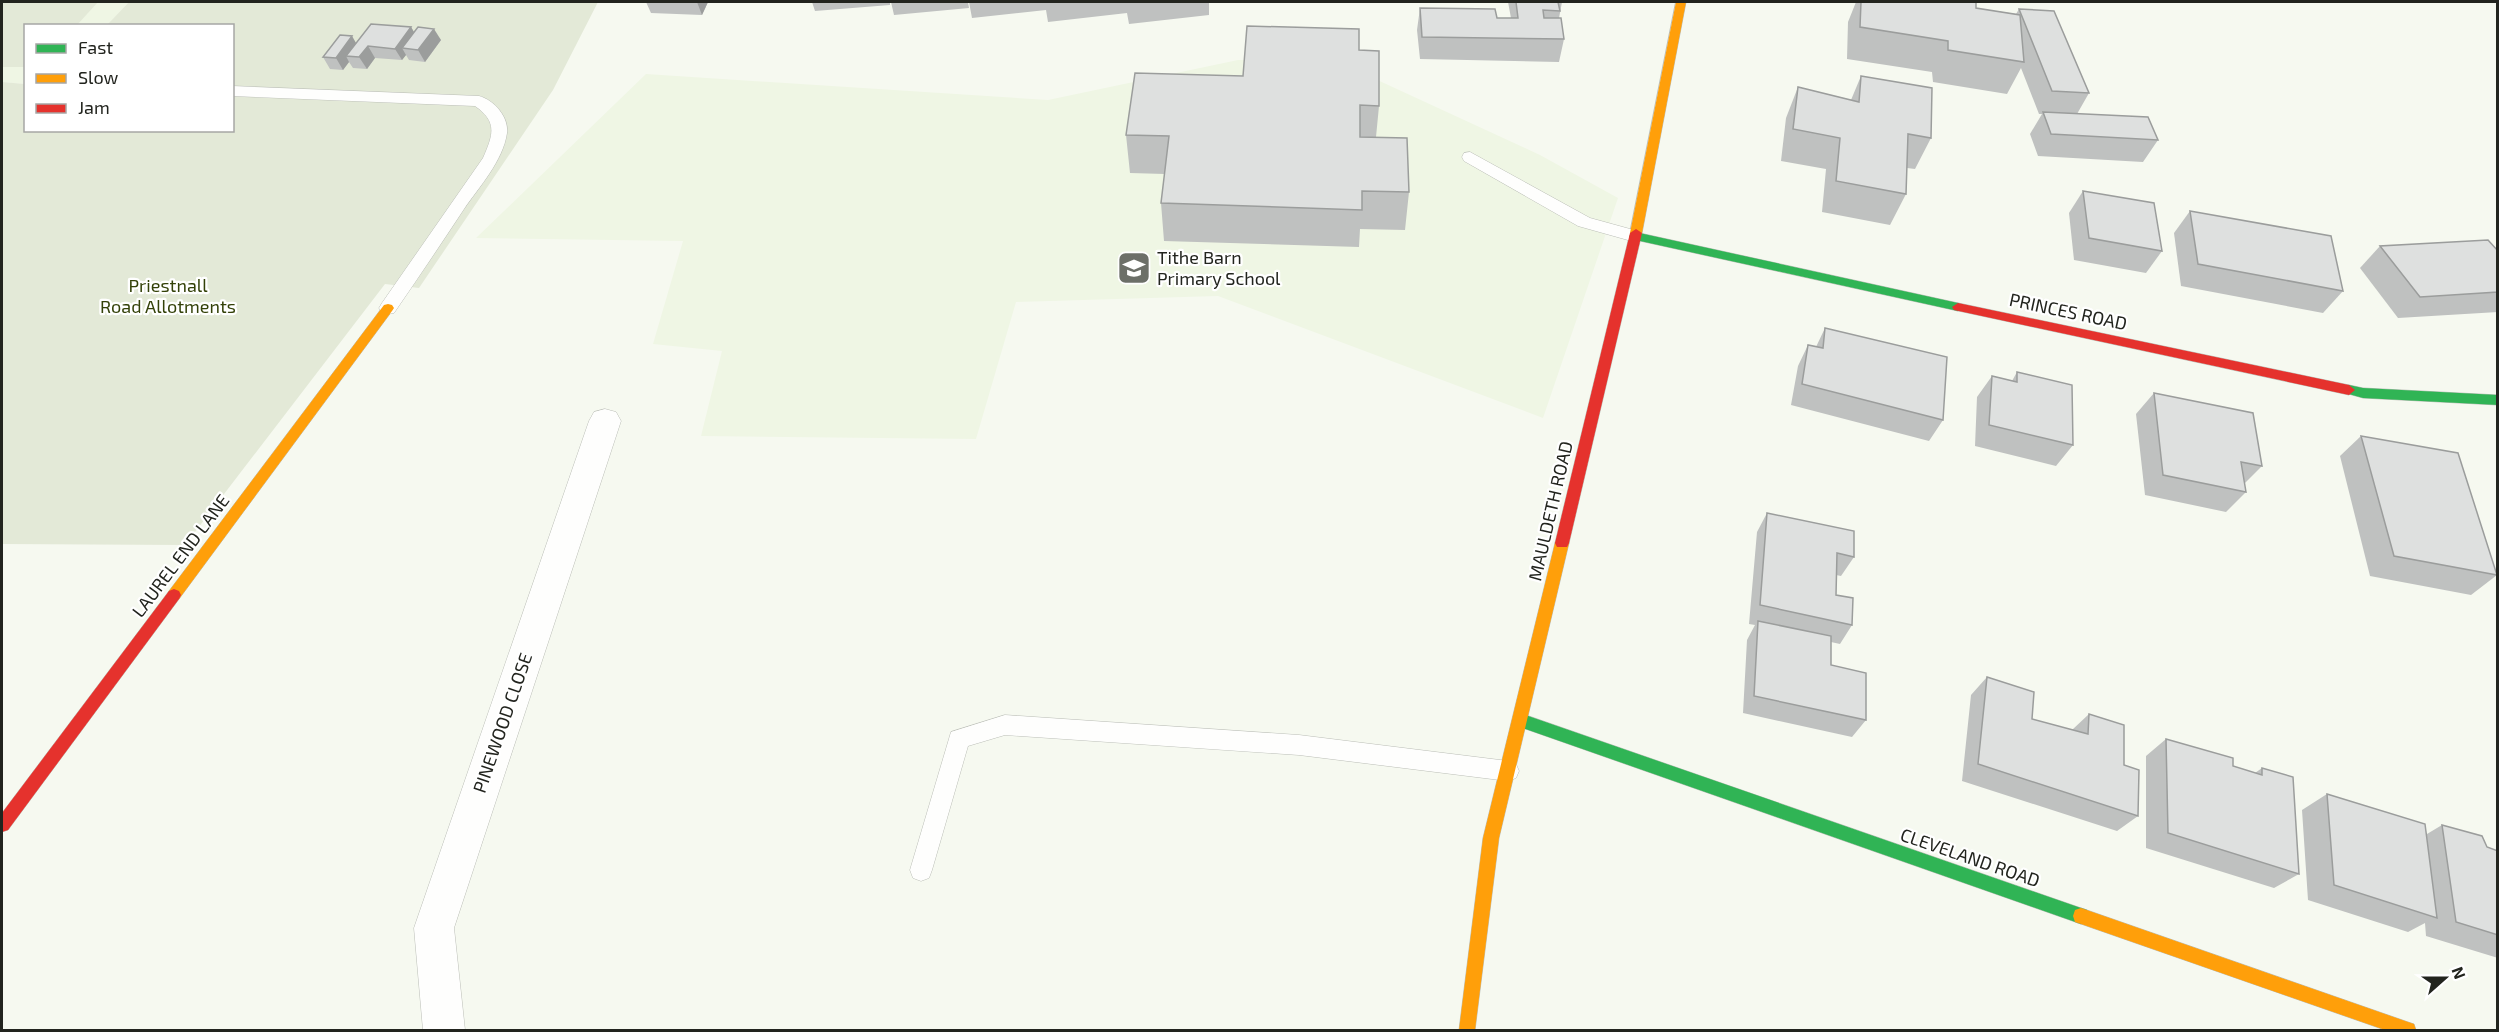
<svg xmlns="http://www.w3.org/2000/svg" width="2499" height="1032" viewBox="0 0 2499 1032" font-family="'Exo 2',sans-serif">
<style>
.built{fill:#eff6e4}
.green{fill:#e3e9d7}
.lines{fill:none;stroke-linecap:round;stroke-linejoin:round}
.lane-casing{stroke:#bbbeb7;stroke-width:1}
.street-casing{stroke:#bbbeb7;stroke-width:1}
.fast-casing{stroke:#bbbeb7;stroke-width:1}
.slow-casing{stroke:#bbbeb7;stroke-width:1}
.jam-casing{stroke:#bbbeb7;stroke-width:1}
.lane{fill:#fefefd;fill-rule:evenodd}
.street{fill:#fefefd;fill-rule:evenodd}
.fast{fill:#30b455;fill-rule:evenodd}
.slow{fill:#ff9f0a;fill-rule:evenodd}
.jam{fill:#e5322d;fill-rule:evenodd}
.wall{fill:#bfc1c0}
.shaded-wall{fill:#9b9d9c}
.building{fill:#dee0df;stroke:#9b9d9c;stroke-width:1.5}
.labels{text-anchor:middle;stroke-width:4.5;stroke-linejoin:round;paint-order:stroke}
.poi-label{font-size:18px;fill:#22241e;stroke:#fff;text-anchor:start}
.park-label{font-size:18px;fill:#334108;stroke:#fff}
.street-label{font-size:18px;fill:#22241e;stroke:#fff}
</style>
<rect width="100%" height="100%" fill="#f6f9f0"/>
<g class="built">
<polygon points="2,2 129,2 107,25 26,26 25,84 2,82"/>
<polygon points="1238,60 1334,60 1540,155 1618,198 1543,418 1218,296 1016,302 976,439 701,436 722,351 653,344 683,241 476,238 646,74 1048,100"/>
</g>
<g class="green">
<polygon points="2,2 98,2 77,25 26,26 25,67 2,67"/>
<polygon points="129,2 598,2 553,90 419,288 385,284 185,545 2,544 2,82 25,84 26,130 232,130 232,26 107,25"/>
</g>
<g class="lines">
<g class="lane-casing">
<g id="lane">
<path d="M232,86l247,10c15,4 30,21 28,37 -4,28 -28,54 -43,76 -23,35 -46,69 -70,104l-6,1 -6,-1 -3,-5 3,-5 101,-145c10,-23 15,-36 -8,-52l-243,-10z"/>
<polygon points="1470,152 1590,218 1641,232 1643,236 1641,240 1635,242 1578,226 1464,161 1462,157 1464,153"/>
<polygon points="1005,715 1299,735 1508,761 1516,764 1519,771 1516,778 1508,781 1299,755 1005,735 968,746 932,870 929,878 921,881 913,878 910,870 951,732"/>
</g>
</g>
<g class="street-casing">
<polygon id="street" points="605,409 616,412 621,421 454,928 465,1030 423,1030 414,928 589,421 594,412"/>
</g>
<g class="fast-casing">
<g id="fast">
<polygon points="1635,232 1958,303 1964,307 1958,311 1631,239 1629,236"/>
<polygon points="2349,385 2363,388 2498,395 2498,405 2363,398 2345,393 2343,390 2345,387"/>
<polygon points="1520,713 2081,908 2087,910 2089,916 2087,922 2081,924 1520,727 1515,725 1513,720 1515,715"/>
</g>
</g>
<g class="slow-casing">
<g id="slow">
<polygon points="1676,2 1686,2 1642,233 1636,237 1630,233"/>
<polygon points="388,304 392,305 394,308 392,311 179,599 174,601 169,599 167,595 169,591 384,305"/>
<polygon points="1562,537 1567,539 1569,543 1499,838 1475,1030 1459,1030 1483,838 1555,543 1557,539"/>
<polygon points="2081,908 2408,1022 2414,1024 2416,1030 2385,1030 2081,924 2075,922 2073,916 2075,910"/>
</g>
</g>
<g class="jam-casing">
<g id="jam">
<polygon points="1636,229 1642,233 1569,543 1567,547 1557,547 1555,543 1630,233"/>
<polygon points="1958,303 2349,385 2355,390 2349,395 1954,310 1952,307"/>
<polygon points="174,589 179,591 181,595 179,599 8,830 2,832 2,813 169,591"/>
</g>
</g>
<use href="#lane" class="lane"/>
<use href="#street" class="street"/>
<use href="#fast" class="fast"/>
<use href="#slow" class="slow"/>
<use href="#jam" class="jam"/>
</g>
<g class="wall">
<polygon points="646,2 708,2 702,15 651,13"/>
<polygon points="812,2 890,2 890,5 815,11"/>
<polygon points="891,2 968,2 969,8 894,15"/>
<polygon points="969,2 1209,2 1209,15 1129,24 1127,13 1048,22 1046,10 972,18"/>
<polygon points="1508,2 1562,2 1559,18 1564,39 1559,62 1420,59 1417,30 1420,8 1497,18 1511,18"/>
<polygon points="1856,2 1976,2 1976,8 2016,14 2019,9 2089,93 2077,114 2158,140 2143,162 2038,156 2030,134 2042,114 2039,114 2021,68 2007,94 1933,82 1932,72 1847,59 1848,22"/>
<polygon points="411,27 414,32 441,40 425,62 409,60 406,55 402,60 375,58 367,69 353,68 349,62 343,70 330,69 323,57 356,43"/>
<polygon points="1359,50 1379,106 1376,137 1409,192 1405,230 1360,229 1359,247 1164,241 1161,203 1165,174 1130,173 1126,135 1243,76"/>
<polygon points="1861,76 1931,138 1915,169 1907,168 1906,194 1890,225 1822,212 1826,169 1781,161 1786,118 1798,87 1851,100"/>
<polygon points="2083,191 2162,251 2146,273 2074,260 2069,213"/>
<polygon points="2190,211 2343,291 2323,313 2181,286 2174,233"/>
<polygon points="2380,246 2498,251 2498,312 2398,318 2360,268"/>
<polygon points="1825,328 1943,420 1929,441 1791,405 1798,366 1808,345 1816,347"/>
<polygon points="2017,372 2073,445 2056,466 1975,446 1977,397 1992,376 2012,381"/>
<polygon points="2154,393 2262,466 2244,484 2246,492 2226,512 2145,495 2136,414"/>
<polygon points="2361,436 2497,575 2471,595 2370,576 2340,456"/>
<polygon points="1767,513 1854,557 1841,576 1836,575 1836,595 1852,625 1840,644 1831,642 1831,665 1866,720 1852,737 1743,713 1747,640 1755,625 1749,624 1757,532"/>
<polygon points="1987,677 2032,719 2072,730 2089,714 2124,765 2138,816 2117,831 1962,781 1971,695"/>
<polygon points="2166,739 2233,766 2255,773 2262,768 2299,874 2274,888 2146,848 2146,756"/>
<polygon points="2327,794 2427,834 2442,825 2487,847 2498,851 2498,958 2426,936 2425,923 2408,932 2308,900 2302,810"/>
</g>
<g class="shaded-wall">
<polygon points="697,2 708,2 702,15"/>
<polygon points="411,27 418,39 402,48 406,55 402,60 395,49"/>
<polygon points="434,29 441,40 425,62 418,50"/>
<polygon points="352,36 359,48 346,56 349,62 343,70 336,58"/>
<polygon points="368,46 375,58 367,69 359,57"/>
</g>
<g class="building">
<polygon points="1516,2 1558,2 1560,11 1543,10 1544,18 1561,18 1564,39 1422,37 1420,8 1495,9 1497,18 1518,18"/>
<polygon points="1861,2 1976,2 1976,8 2020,15 2024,62 1948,50 1948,41 1860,27"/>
<polygon points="2019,9 2054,11 2089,93 2052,91"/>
<polygon points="371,24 411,27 395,49 368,46 359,57 346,56"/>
<polygon points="1247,26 1359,29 1359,50 1379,51 1379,106 1360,105 1360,137 1407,138 1409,192 1362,191 1362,210 1161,203 1169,136 1126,135 1135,73 1243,76"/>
<polygon points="418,27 434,29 418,50 402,48"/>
<polygon points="340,35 352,36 336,58 323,57"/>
<polygon points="1861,76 1932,88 1931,138 1908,134 1906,194 1836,181 1840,138 1793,129 1798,87 1859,102"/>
<polygon points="2043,112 2148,117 2158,140 2051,134"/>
<polygon points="2083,191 2154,203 2162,251 2089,238"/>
<polygon points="2190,211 2331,236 2343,291 2198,264"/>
<polygon points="2488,240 2498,251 2498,292 2420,297 2380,246"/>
<polygon points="1825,328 1947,357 1943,420 1802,384 1808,345 1823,348"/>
<polygon points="2017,372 2072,385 2073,445 1989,425 1992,376 2017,382"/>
<polygon points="2154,393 2253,413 2262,466 2241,462 2246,492 2163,475"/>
<polygon points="2361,436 2458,453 2497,575 2394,556"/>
<polygon points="1767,513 1854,531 1854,557 1837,553 1836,595 1853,598 1852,625 1760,605"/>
<polygon points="1758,621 1831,636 1831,665 1866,673 1866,720 1754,696"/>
<polygon points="1987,677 2034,692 2032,719 2088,734 2089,714 2124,725 2124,765 2139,770 2138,816 1978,764"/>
<polygon points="2166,739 2233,758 2233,766 2262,775 2262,768 2293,777 2299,874 2168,833"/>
<polygon points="2327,794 2425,824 2437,918 2334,885"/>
<polygon points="2442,825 2482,836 2487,847 2498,851 2498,935 2456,922"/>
</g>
<defs>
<g id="school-square" transform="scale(1.725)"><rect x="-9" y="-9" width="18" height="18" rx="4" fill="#6c6f68" stroke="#fff"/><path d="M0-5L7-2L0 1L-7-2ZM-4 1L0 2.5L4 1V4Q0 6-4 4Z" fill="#fff"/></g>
</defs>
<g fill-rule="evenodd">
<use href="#school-square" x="1134" y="268"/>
</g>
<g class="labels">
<g class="poi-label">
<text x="1157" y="264">Tithe Barn<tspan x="1157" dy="21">Primary School</tspan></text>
</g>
<g class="park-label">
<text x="168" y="292">Priestnall<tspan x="168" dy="21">Road Allotments</tspan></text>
</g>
<g class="street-label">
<text transform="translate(2068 312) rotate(12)" y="6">PRINCES ROAD</text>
<text transform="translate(1551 511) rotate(-77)" y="6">MAULDETH ROAD</text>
<text transform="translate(181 556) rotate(-53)" y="6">LAUREL END LANE</text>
<text transform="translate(503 723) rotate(-71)" y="6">PINEWOOD CLOSE</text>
<text transform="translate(1970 858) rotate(19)" y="6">CLEVELAND ROAD</text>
</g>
</g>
<rect width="2499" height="1032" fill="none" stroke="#22241e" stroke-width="6"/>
<rect x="24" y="24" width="210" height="108" fill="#ffffff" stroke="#a7a7a5" stroke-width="1.5"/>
<rect x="36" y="44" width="30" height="9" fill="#30b455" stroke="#a7a7a5" stroke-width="1.5"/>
<text x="78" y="54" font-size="18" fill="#22241e">Fast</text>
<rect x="36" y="74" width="30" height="9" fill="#ff9f0a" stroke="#a7a7a5" stroke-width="1.5"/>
<text x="78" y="84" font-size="18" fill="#22241e">Slow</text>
<rect x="36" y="104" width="30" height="9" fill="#e5322d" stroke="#a7a7a5" stroke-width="1.5"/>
<text x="78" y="114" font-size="18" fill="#22241e">Jam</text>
<g transform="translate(2445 978) rotate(69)" stroke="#ffffff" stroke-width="4.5" paint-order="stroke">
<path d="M0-4.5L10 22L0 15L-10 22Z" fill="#22241e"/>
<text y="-9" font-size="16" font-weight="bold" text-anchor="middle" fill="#22241e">N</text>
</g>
</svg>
